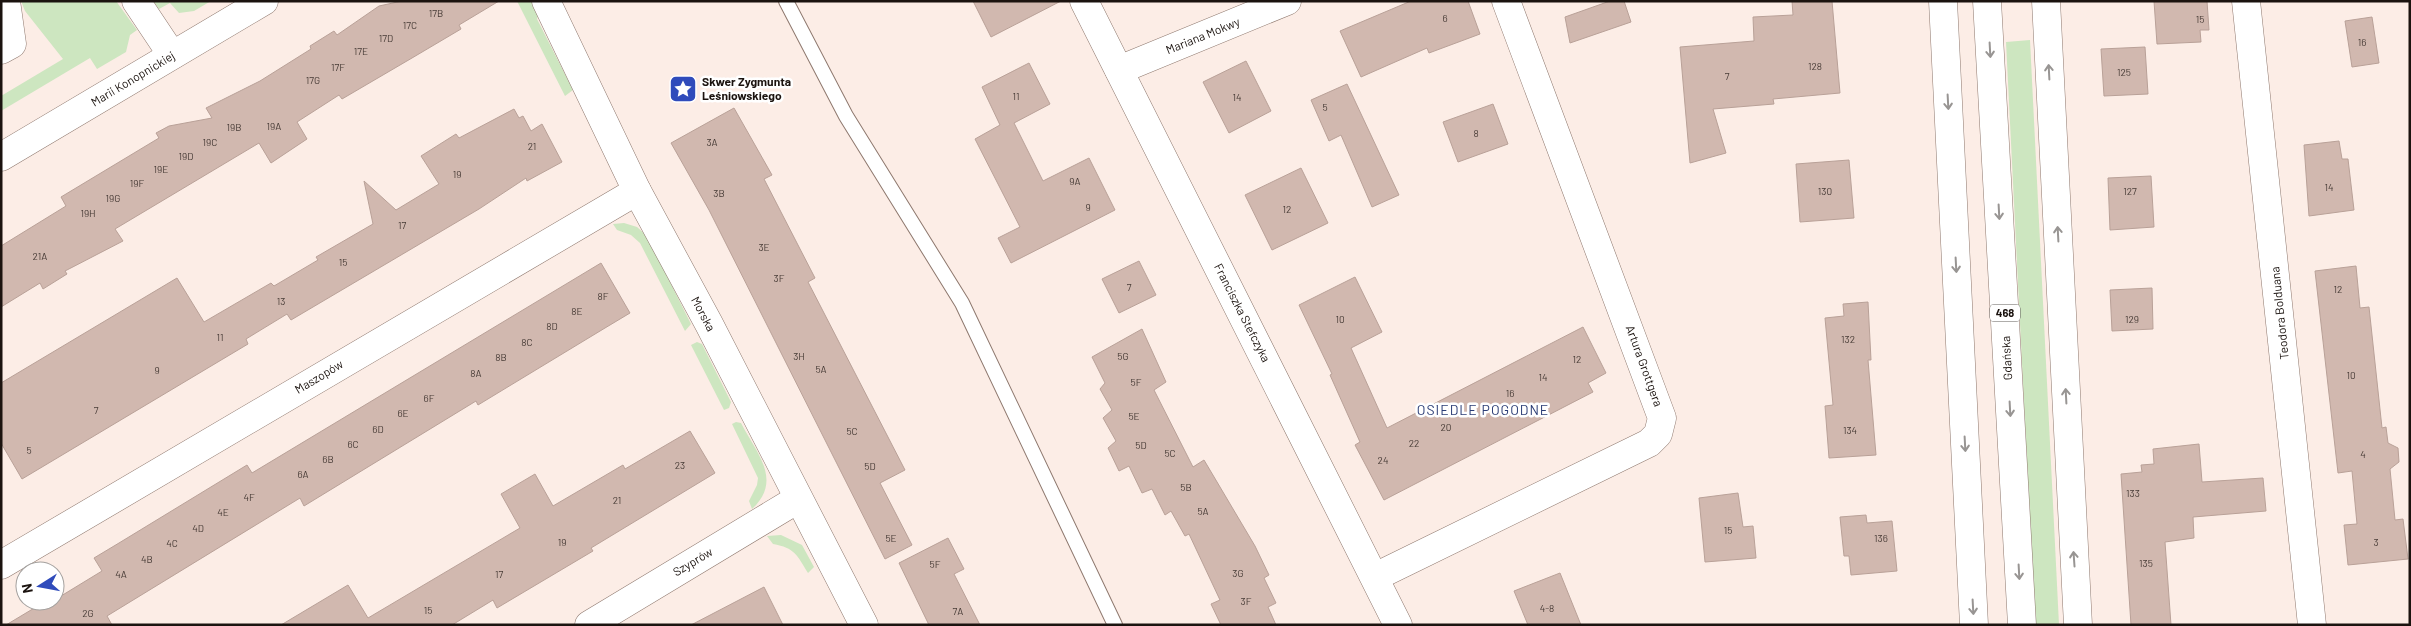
<svg xmlns="http://www.w3.org/2000/svg" width="2411" height="626" viewBox="0 0 2411 626" font-family="Barlow,sans-serif">
<style>
.green{fill:#cde6c0}
.building{fill:#d1b8af;stroke:#b9a198}
.lines{fill:none;stroke-linecap:round;stroke-linejoin:round}
.lane-casing{stroke:#8e786e;stroke-width:16}
.street-casing{stroke:#8e786e;stroke-width:29}
.primary-casing{stroke:#8e786e;stroke-width:29}
.lane{stroke:#fff;stroke-width:14}
.street{stroke:#fff;stroke-width:28}
.primary{stroke:#fff;stroke-width:28}
.oneway{stroke:#989593}
.labels{text-anchor:middle;stroke-width:5;stroke-linejoin:round;paint-order:stroke}
.number-label{font-size:10px;fill:#483c37}
.shield{fill:#fff;stroke:#5f5a57;stroke-width:1}
.shield-label{font-size:11px;font-weight:bold;fill:#1b130f}
.street-label{font-size:12px;fill:#1b130f;stroke:#fff}
.poi-label{font-size:12px;font-weight:bold;fill:#1b130f;stroke:#fff;text-anchor:start}
.neighbourhood-label{font-size:14px;letter-spacing:1px;fill:#2a3c75;stroke:#fff}
</style>
<rect width="100%" height="100%" fill="#fcede6"/>
<g class="green">
<polygon points="21,1 116,1 137,30 130,35 126,52 97,69 90,58 1,111 1,96 63,59 25,11"/>
<polygon points="153,1 211,1 194,11 179,13 170,3 159,9"/>
<polygon points="517,1 530,1 541,6 537,19 573,90 565,96"/>
<polygon points="2030,40 2059,625 2035,625 2006,42"/>
<polygon points="624,223 637,227 647,236 691,324 685,331 640,243 631,235 617,230 613,224"/>
<polygon points="697,342 702,344 731,402 729,408 724,410 691,345"/>
<path d="M736,422l5,1c16,31 42,57 11,86l-3,-8 8,-16 1,-7 -26,-54z"/>
<path d="M781,535l21,10 12,22 -6,6c-11,-18 -13,-25 -35,-29l-6,-8z"/>
</g>
<g class="building">
<polygon points="402,1 499,1 459,25 461,29 412,58 342,99 339,95 297,122 307,139 271,163 259,143 115,229 123,241 65,271 67,274 43,289 40,283 1,307 1,246 66,206 61,197 159,138 156,133 169,126 212,118 206,108 260,81 311,49 310,46 334,31 337,35 379,6"/>
<polygon points="973,1 1061,1 991,37"/>
<polygon points="1411,1 1468,1 1480,34 1429,53 1427,48 1361,77 1340,31"/>
<polygon points="1610,1 1624,1 1631,22 1570,43 1565,17"/>
<polygon points="1792,1 1832,1 1840,93 1773,99 1774,104 1713,109 1726,153 1690,163 1680,47 1754,41 1753,17 1793,15"/>
<polygon points="2154,1 2207,1 2209,30 2200,30 2201,42 2157,44"/>
<polygon points="2372,17 2379,63 2352,67 2345,21"/>
<polygon points="2145,47 2148,94 2104,96 2101,49"/>
<polygon points="1246,61 1271,111 1229,133 1203,82"/>
<polygon points="1029,63 1050,104 1014,123 1043,181 1089,158 1115,210 1011,263 998,238 1020,227 975,139 1000,125 982,87"/>
<polygon points="1347,84 1399,195 1372,207 1341,135 1329,141 1311,100"/>
<polygon points="1493,104 1508,144 1458,162 1443,122"/>
<polygon points="734,108 772,175 764,179 815,278 808,282 905,470 880,483 912,545 885,559 709,210 671,143"/>
<polygon points="514,109 519,118 523,116 531,131 542,124 562,162 527,181 526,178 479,209 291,320 287,314 246,339 248,344 22,479 1,443 1,383 177,278 204,322 271,283 274,286 318,260 316,257 373,224 364,181 396,210 439,184 421,156 456,134 459,138"/>
<polygon points="2339,141 2342,159 2348,159 2354,210 2309,216 2304,145"/>
<polygon points="1849,160 1854,218 1800,222 1796,164"/>
<polygon points="1301,168 1328,223 1272,250 1245,195"/>
<polygon points="2151,176 2154,227 2110,230 2108,178"/>
<polygon points="1139,261 1156,295 1119,313 1102,279"/>
<polygon points="601,263 630,313 605,328 478,405 476,401 304,506 300,498 107,616 112,625 6,625 46,601 55,601 55,596 60,593 61,596 102,571 94,558 119,543 247,465 252,473"/>
<polygon points="2356,266 2360,308 2369,307 2382,428 2386,427 2388,443 2398,448 2399,462 2390,469 2395,520 2403,519 2408,559 2348,565 2344,525 2357,524 2352,471 2338,473 2315,271"/>
<polygon points="1355,277 1382,332 1351,348 1387,428 1583,327 1606,373 1588,383 1593,392 1384,500 1355,445 1360,442 1330,375 1332,374 1299,305"/>
<polygon points="2152,288 2153,329 2112,331 2110,290"/>
<polygon points="1868,302 1871,360 1868,360 1876,455 1829,458 1825,406 1833,405 1825,318 1844,316 1843,304"/>
<polygon points="1142,329 1166,382 1154,390 1193,467 1204,460 1255,546 1269,575 1264,578 1276,603 1268,607 1276,625 1221,625 1211,604 1220,600 1189,534 1185,536 1171,511 1165,515 1152,489 1142,493 1129,466 1119,471 1108,448 1116,441 1103,418 1112,410 1100,389 1105,383 1092,357"/>
<polygon points="690,431 715,473 591,548 593,551 497,608 493,600 452,625 281,625 348,585 368,618 520,528 501,494 535,474 553,506 623,465 625,469"/>
<polygon points="2199,444 2202,482 2263,478 2266,511 2193,517 2194,538 2165,542 2171,625 2131,625 2121,474 2142,472 2141,465 2154,464 2153,449"/>
<polygon points="1738,493 1743,527 1753,526 1756,558 1705,562 1699,498"/>
<polygon points="1866,515 1867,523 1892,521 1897,571 1851,575 1849,556 1844,556 1840,517"/>
<polygon points="948,538 964,569 954,574 980,625 929,625 899,563"/>
<polygon points="1560,573 1581,625 1528,625 1514,591"/>
<polygon points="764,587 783,625 691,625"/>
</g>
<g class="lines">
<g class="lane-casing">
<polyline id="lane" points="786,1 846,116 962,303 1115,625"/>
</g>
<g class="street-casing">
<g id="street">
<polyline points="136,1 172,55"/>
<polyline points="546,1 637,191 709,324 864,625"/>
<polyline points="1084,1 1398,625"/>
<polyline points="1943,1 1974,625"/>
<polyline points="2246,1 2312,625"/>
<polyline points="1,50 12,44 6,1"/>
<polyline points="1119,70 1287,1"/>
<polyline points="1,157 264,1"/>
<polyline points="1,565 637,191"/>
<polyline points="1375,577 1649,443 1658,434 1662,418 1506,1"/>
<polyline points="589,625 798,499"/>
</g>
</g>
<g class="primary-casing">
<g id="primary">
<polyline points="1987,1 2022,625"/>
<polyline points="2046,1 2078,625"/>
</g>
</g>
<use href="#lane" class="lane"/>
<use href="#street" class="street"/>
<use href="#primary" class="primary"/>
</g>
<defs><path id="oneway-shaft" d="M-6 0H5M1.5-3L5.5 0L1.5 3" fill="none" stroke-width="1.6" stroke-linecap="round" stroke-linejoin="round" transform="scale(1.25)"/></defs>
<g class="oneway">
<use href="#oneway-shaft" transform="translate(1990 50) rotate(87)"/>
<use href="#oneway-shaft" transform="translate(2049 72) rotate(-93)"/>
<use href="#oneway-shaft" transform="translate(1948 102) rotate(87)"/>
<use href="#oneway-shaft" transform="translate(1999 212) rotate(87)"/>
<use href="#oneway-shaft" transform="translate(2058 234) rotate(-93)"/>
<use href="#oneway-shaft" transform="translate(1956 265) rotate(87)"/>
<use href="#oneway-shaft" transform="translate(2066 396) rotate(-93)"/>
<use href="#oneway-shaft" transform="translate(2010 409) rotate(87)"/>
<use href="#oneway-shaft" transform="translate(1965 444) rotate(87)"/>
<use href="#oneway-shaft" transform="translate(2074 559) rotate(-94)"/>
<use href="#oneway-shaft" transform="translate(2019 572) rotate(87)"/>
<use href="#oneway-shaft" transform="translate(1973 607) rotate(87)"/>
</g>
<defs>
<g id="sight-square" transform="scale(1.4375)"><rect x="-9" y="-9" width="18" height="18" rx="4" fill="#2f4bbb" stroke="#fff"/><path d="M0-6L1.8-2.2L6-1.7L2.9 1.2L3.7 5.4L0 3.3L-3.7 5.4L-2.9 1.2L-6-1.7L-1.8-2.2Z" fill="#fff"/></g>
</defs>
<g fill-rule="evenodd">
<use href="#sight-square" x="683" y="89"/>
</g>
<g class="labels">
<g class="number-label">
<text x="436" y="17">17B</text>
<text x="1445" y="22">6</text>
<text x="2200" y="23">15</text>
<text x="410" y="29">17C</text>
<text x="386" y="42">17D</text>
<text x="2362" y="46">16</text>
<text x="361" y="55">17E</text>
<text x="1815" y="70">128</text>
<text x="338" y="71">17F</text>
<text x="2124" y="76">125</text>
<text x="1727" y="80">7</text>
<text x="313" y="84">17G</text>
<text x="1016" y="100">11</text>
<text x="1237" y="101">14</text>
<text x="1325" y="111">5</text>
<text x="274" y="130">19A</text>
<text x="234" y="131">19B</text>
<text x="1476" y="137">8</text>
<text x="210" y="146">19C</text>
<text x="712" y="146">3A</text>
<text x="532" y="150">21</text>
<text x="186" y="160">19D</text>
<text x="161" y="173">19E</text>
<text x="457" y="178">19</text>
<text x="1075" y="185">9A</text>
<text x="137" y="187">19F</text>
<text x="2329" y="191">14</text>
<text x="1825" y="195">130</text>
<text x="2130" y="195">127</text>
<text x="719" y="197">3B</text>
<text x="113" y="202">19G</text>
<text x="1088" y="211">9</text>
<text x="1287" y="213">12</text>
<text x="88" y="217">19H</text>
<text x="402" y="229">17</text>
<text x="764" y="251">3E</text>
<text x="40" y="260">21A</text>
<text x="343" y="266">15</text>
<text x="779" y="282">3F</text>
<text x="1129" y="291">7</text>
<text x="2338" y="293">12</text>
<text x="603" y="300">8F</text>
<text x="281" y="305">13</text>
<text x="577" y="315">8E</text>
<text x="1340" y="323">10</text>
<text x="2132" y="323">129</text>
<text x="552" y="330">8D</text>
<text x="220" y="341">11</text>
<text x="1848" y="343">132</text>
<text x="527" y="346">8C</text>
<text x="799" y="360">3H</text>
<text x="1123" y="360">5G</text>
<text x="501" y="361">8B</text>
<text x="1577" y="363">12</text>
<text x="821" y="373">5A</text>
<text x="157" y="374">9</text>
<text x="476" y="377">8A</text>
<text x="2351" y="379">10</text>
<text x="1543" y="381">14</text>
<text x="1136" y="386">5F</text>
<text x="1510" y="397">16</text>
<text x="429" y="402">6F</text>
<text x="96" y="414">7</text>
<text x="403" y="417">6E</text>
<text x="1134" y="420">5E</text>
<text x="1446" y="431">20</text>
<text x="378" y="433">6D</text>
<text x="1850" y="434">134</text>
<text x="852" y="435">5C</text>
<text x="1414" y="447">22</text>
<text x="353" y="448">6C</text>
<text x="1141" y="449">5D</text>
<text x="29" y="454">5</text>
<text x="1170" y="457">5C</text>
<text x="2363" y="458">4</text>
<text x="328" y="463">6B</text>
<text x="1383" y="464">24</text>
<text x="680" y="469">23</text>
<text x="870" y="470">5D</text>
<text x="303" y="478">6A</text>
<text x="1186" y="491">5B</text>
<text x="2133" y="497">133</text>
<text x="249" y="501">4F</text>
<text x="617" y="504">21</text>
<text x="1203" y="515">5A</text>
<text x="223" y="516">4E</text>
<text x="198" y="532">4D</text>
<text x="1728" y="534">15</text>
<text x="891" y="542">5E</text>
<text x="1881" y="542">136</text>
<text x="562" y="546">19</text>
<text x="2376" y="546">3</text>
<text x="172" y="547">4C</text>
<text x="147" y="563">4B</text>
<text x="2146" y="567">135</text>
<text x="935" y="568">5F</text>
<text x="1238" y="577">3G</text>
<text x="121" y="578">4A</text>
<text x="499" y="578">17</text>
<text x="1246" y="605">3F</text>
<text x="1547" y="612">4-8</text>
<text x="428" y="614">15</text>
<text x="958" y="615">7A</text>
<text x="88" y="617">2G</text>
</g>
<rect class="shield" x="1990" y="304.5" width="30" height="17" rx="4"/>
<g class="shield-label">
<text x="2005" y="317">468</text>
</g>
<g class="street-label">
<text transform="translate(1203 36) rotate(-22)" y="4">Mariana Mokwy</text>
<text transform="translate(133 79) rotate(-31)" y="4">Marii Konopnickiej</text>
<text transform="translate(1242 313) rotate(63)" y="4">Franciszka Stefczyka</text>
<text transform="translate(2280 313) rotate(-96)" y="4">Teodora Bolduana</text>
<text transform="translate(703 314) rotate(62)" y="4">Morska</text>
<text transform="translate(2007 358) rotate(-93)" y="4">Gdańska</text>
<text transform="translate(1644 366) rotate(70)" y="4">Artura Grottgera</text>
<text transform="translate(319 377) rotate(-31)" y="4">Maszopów</text>
<text transform="translate(693 562) rotate(-31)" y="4">Szyprów</text>
</g>
<g class="poi-label">
<text x="702" y="86">Skwer Zygmunta<tspan x="702" dy="14">Leśniowskiego</tspan></text>
</g>
<g class="neighbourhood-label">
<text x="1483" y="415">OSIEDLE POGODNE</text>
</g>
</g>
<rect width="2411" height="626" fill="none" stroke="#1b130f" stroke-width="5"/>
<g transform="translate(40 586) rotate(259)"><circle r="24" fill="#ffffff" stroke="#a4a19f"/>
<path d="M0-4L9 19L0 12L-9 19Z" fill="#2f4bbb"/>
<text y="-8" font-size="14" font-weight="bold" text-anchor="middle" fill="#1b130f">N</text>
</g>
</svg>
